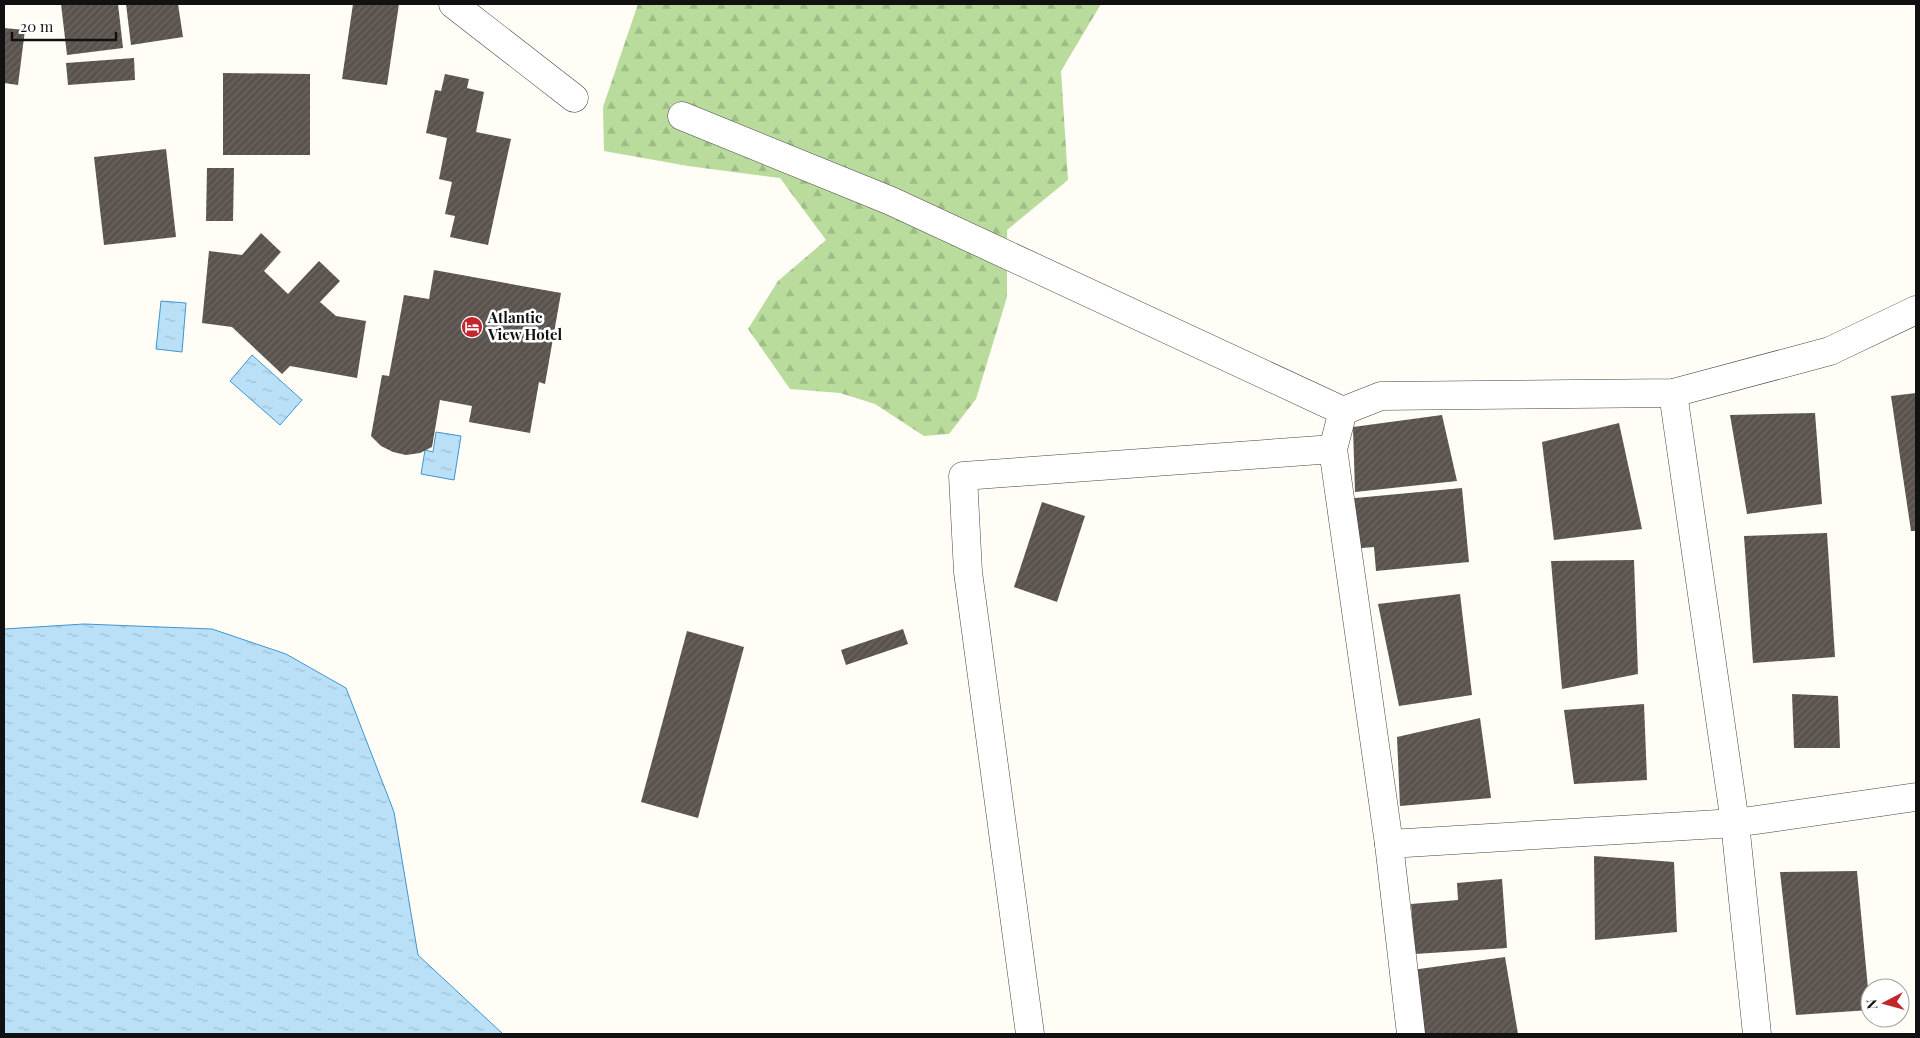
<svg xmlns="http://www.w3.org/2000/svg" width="1920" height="1038" viewBox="0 0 1920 1038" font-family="'Playfair Display',serif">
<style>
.forest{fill:url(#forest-firs)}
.water{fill:url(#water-ripples);stroke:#3f96cf}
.building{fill:url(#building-hatch)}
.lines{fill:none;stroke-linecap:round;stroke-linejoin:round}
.minor-casing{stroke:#444;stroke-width:29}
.minor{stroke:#fff;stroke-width:28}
.labels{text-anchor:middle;stroke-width:5;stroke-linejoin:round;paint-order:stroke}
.poi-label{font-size:15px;font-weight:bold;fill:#111;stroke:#fff;text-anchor:start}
</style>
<defs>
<pattern id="forest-firs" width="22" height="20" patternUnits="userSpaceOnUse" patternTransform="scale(1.25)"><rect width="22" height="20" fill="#b9dc9c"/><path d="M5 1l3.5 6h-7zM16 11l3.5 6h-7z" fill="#9ebc85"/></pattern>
<pattern id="water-ripples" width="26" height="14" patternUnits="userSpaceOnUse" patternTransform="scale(1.25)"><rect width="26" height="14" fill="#b9e0f7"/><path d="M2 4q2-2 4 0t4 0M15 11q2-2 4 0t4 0" fill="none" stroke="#9ebfd3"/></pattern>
<pattern id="building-hatch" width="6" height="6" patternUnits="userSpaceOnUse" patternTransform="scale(1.25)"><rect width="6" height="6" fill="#5a524d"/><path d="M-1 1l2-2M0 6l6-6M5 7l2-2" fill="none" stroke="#6d6662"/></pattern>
</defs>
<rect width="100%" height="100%" fill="#fffdf5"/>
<polygon class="forest" points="638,4 1101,4 1061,71 1068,180 1007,230 1007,297 976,399 949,434 924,436 875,404 840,393 790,389 748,329 778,281 826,240 780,178 688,166 604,151 603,107"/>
<g class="water">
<polygon points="161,301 186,303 182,352 156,349"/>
<polygon points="252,355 302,400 280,425 230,381"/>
<polygon points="436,432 461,436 454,480 421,474 425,450 433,452"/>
<polygon points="84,624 212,629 286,654 346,688 394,812 418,955 503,1034 4,1034 4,629"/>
</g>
<g class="building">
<polygon points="61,4 118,4 123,48 67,55"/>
<polygon points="126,4 178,4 183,37 131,45"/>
<polygon points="353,4 399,4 387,85 342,79"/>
<polygon points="4,28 25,30 18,85 4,83"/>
<polygon points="134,58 135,80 68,85 66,63"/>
<polygon points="223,73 310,74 310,155 223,155"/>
<polygon points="445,74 469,79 467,88 484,92 476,132 511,139 488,245 450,237 455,216 445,214 452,182 439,179 447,138 426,133 435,90 441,91"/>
<polygon points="166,149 176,237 104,245 94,157"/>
<polygon points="207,168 234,168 233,221 206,221"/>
<polygon points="261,233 281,252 264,271 288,294 319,261 340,281 320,302 336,316 366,321 357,378 290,366 282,374 232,327 202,323 209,251 242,255"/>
<polygon points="434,270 561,293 545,384 539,382 530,433 469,422 472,406 440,400 432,447 420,453 406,455 393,452 381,446 371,436 382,375 389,376 404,295 429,299"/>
<polygon points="1916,393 1916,531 1911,531 1891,396"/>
<polygon points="1815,413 1822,504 1747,514 1730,415"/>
<polygon points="1442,415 1457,481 1355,492 1353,427"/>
<polygon points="1619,423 1642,529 1554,540 1542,442"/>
<polygon points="1462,488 1469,562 1376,571 1374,547 1350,549 1345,499"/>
<polygon points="1042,502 1085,516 1057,602 1014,587"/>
<polygon points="1827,533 1835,657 1753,663 1744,536"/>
<polygon points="1634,560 1638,674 1562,689 1551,561"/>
<polygon points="1460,594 1472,695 1399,706 1378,604"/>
<polygon points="903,629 908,644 846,665 841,650"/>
<polygon points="687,631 744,647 698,818 641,802"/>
<polygon points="1792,694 1838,696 1840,748 1794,748"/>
<polygon points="1644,704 1647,780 1574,784 1564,710"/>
<polygon points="1480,718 1491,798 1400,806 1397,737"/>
<polygon points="1594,856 1674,862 1677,932 1595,940"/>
<polygon points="1857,871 1870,1010 1796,1015 1780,872"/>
<polygon points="1502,879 1507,948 1415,954 1411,904 1458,900 1457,883"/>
<polygon points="1505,957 1518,1034 1414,1034 1412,970"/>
</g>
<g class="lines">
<g class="minor-casing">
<g id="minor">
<polyline points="453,4 574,98"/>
<polyline points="682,116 891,201 1343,411"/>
<polyline points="1673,393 1735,823 1757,1034"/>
<polyline points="1389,844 1735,823 1916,797"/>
<polyline points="1030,1034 968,572 963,476 1333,449"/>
<polyline points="1411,1034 1389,844 1333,449 1343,411 1381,396 1673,393 1830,351 1916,310"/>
</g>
</g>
<use href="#minor" class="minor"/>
</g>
<defs>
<g id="hotel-disc" transform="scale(1.125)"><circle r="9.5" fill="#c4262e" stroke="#fff"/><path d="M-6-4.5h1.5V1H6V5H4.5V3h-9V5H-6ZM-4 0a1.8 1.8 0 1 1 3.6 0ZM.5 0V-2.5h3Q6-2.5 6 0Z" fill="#fff"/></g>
</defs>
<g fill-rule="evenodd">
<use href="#hotel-disc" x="472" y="327"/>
</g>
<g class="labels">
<g class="poi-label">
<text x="488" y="323">Atlantic<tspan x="488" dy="17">View Hotel</tspan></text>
</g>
</g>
<rect width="1920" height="1038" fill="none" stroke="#111111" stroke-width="10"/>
<g transform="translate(1885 1003) rotate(264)"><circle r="24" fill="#ffffff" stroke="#a0a0a0"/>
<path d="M0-4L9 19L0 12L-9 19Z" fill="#c4262e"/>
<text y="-8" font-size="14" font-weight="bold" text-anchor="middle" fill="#111111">N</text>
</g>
<path d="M12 32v8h104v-8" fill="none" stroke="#111111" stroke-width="2.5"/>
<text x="20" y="32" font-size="15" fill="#111111" stroke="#ffffff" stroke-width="4" paint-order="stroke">20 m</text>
</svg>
